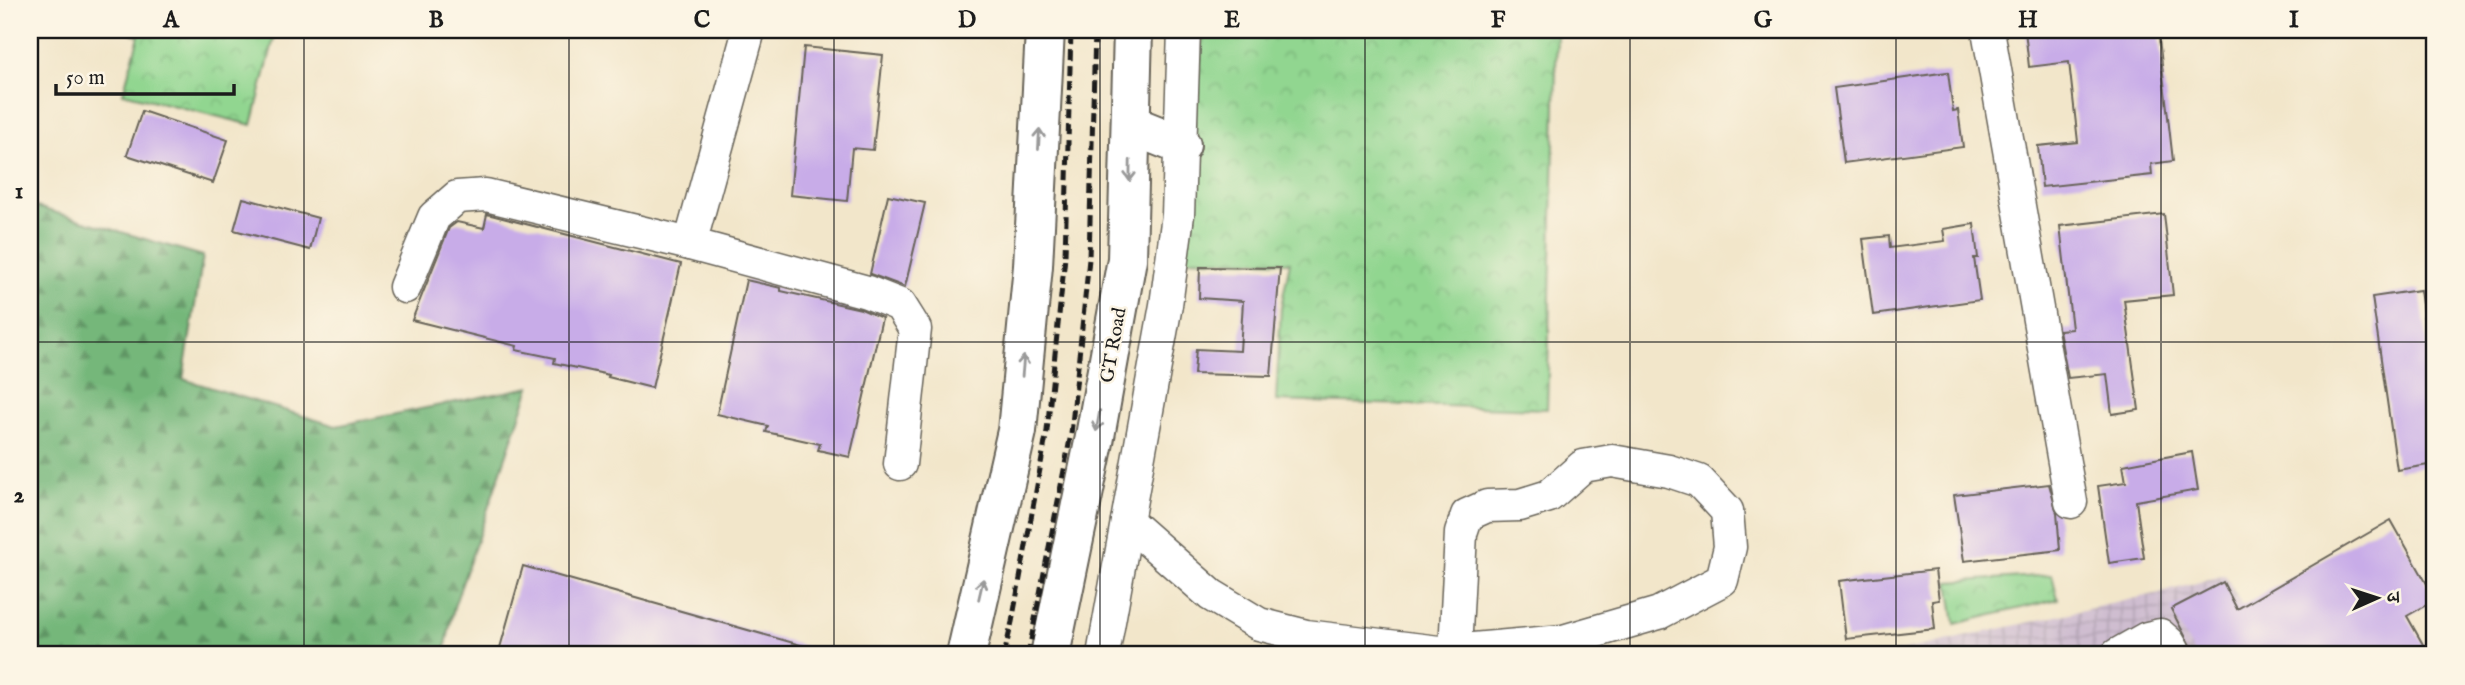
<svg xmlns="http://www.w3.org/2000/svg" width="2465" height="685" viewBox="0 0 2465 685" font-family="'IM FELL English','Noto Serif Devanagari',serif">
<style>
.industrial{fill:url(#industrial-grid)}
.forest{fill:url(#forest-firs);stroke:#486a4b;stroke-width:2}
.park{fill:url(#park-crowns);stroke:#567956;stroke-width:2}
.building{fill:#c8ace8}
.lines{fill:none;stroke-linecap:round;stroke-linejoin:round}
.minor-casing{stroke:#676359;stroke-width:35}
.highway-casing{stroke:#676359;stroke-width:42}
.minor{stroke:#fff;stroke-width:32}
.highway{stroke:#fff;stroke-width:38}
.rail{stroke:#1c1c1c;stroke-width:5;stroke-dasharray:10 5;stroke-linecap:butt}
.oneway{stroke:#999}
.grid{fill:none;stroke:#1c1c1c;stroke-width:2;stroke-opacity:0.55}
.labels{text-anchor:middle;stroke-width:5;stroke-linejoin:round;paint-order:stroke}
.street-label{font-size:19px;fill:#1c1c1c;stroke:#fcf5e5}
.neatline{fill:none;stroke:#1c1c1c;stroke-width:2.5}
.grid-label{font-size:23px;text-anchor:middle;font-weight:bold;fill:#1c1c1c}
</style>
<defs>
<pattern id="industrial-grid" width="8" height="8" patternUnits="userSpaceOnUse" patternTransform="scale(1.75)"><rect width="8" height="8" fill="#cfbdd0"/><path d="M0 4h8M4 0v8" fill="none" stroke="#b1a2b2"/></pattern>
<pattern id="forest-firs" width="22" height="20" patternUnits="userSpaceOnUse" patternTransform="scale(1.75)"><rect width="22" height="20" fill="#74b77a"/><path d="M5 1l3.5 6h-7zM16 11l3.5 6h-7z" fill="#5e9463"/></pattern>
<pattern id="park-crowns" width="20" height="18" patternUnits="userSpaceOnUse" patternTransform="scale(1.75)"><rect width="20" height="18" fill="#91d690"/><path d="M2 6a3 3 0 1 1 6 0M12 15a3 3 0 1 1 6 0" fill="none" stroke="#7cb77c"/></pattern>
</defs>
<rect width="100%" height="100%" fill="#fcf5e5"/>
<filter id="ink" filterUnits="userSpaceOnUse"><feTurbulence type="fractalNoise" baseFrequency=".0143" numOctaves="2"/><feDisplacementMap in="SourceGraphic" scale="14" xChannelSelector="R" yChannelSelector="G"/><feConvolveMatrix kernelMatrix="1 2 1 2 8 2 1 2 1" color-interpolation-filters="sRGB"/></filter>
<filter id="wash" filterUnits="userSpaceOnUse"><feTurbulence type="fractalNoise" baseFrequency=".00686" numOctaves="4" result="noise"/><feDisplacementMap in="SourceGraphic" scale="28" xChannelSelector="R" yChannelSelector="G"/><feGaussianBlur stdDeviation="1.57" result="paint"/><feColorMatrix in="noise" values="0 0 0 0 0 0 0 0 0 0 0 0 0 0 0 0 0 1.4 0 .05"/><feComposite in="paint" operator="in"/></filter>
<g filter="url(#wash)">
<rect width="100%" height="100%" fill="#f2e6ca"/>
<polygon class="industrial" points="2225,575 2269,655 1883,655 2164,592"/>
<polygon class="forest" points="30,205 203,256 183,379 336,426 530,387 454,607 444,655 30,655"/>
<g class="park">
<polygon points="122,30 276,30 252,125 123,93 139,36"/>
<polygon points="1203,30 1557,30 1547,409 1276,401 1281,307 1290,262 1182,259"/>
<polygon points="2052,575 2058,599 1955,624 1949,582"/>
</g>
<g id="blocks">
<g class="building">
<polygon points="2025,30 2158,30 2173,161 2151,164 2152,175 2042,187 2038,146 2078,142 2069,62 2029,67"/>
<polygon points="804,47 883,55 873,150 852,148 847,201 790,195"/>
<polygon points="1948,72 1953,111 1958,110 1963,147 1844,163 1834,88"/>
<polygon points="142,111 228,140 213,183 127,155"/>
<polygon points="888,195 925,203 905,287 870,274"/>
<polygon points="243,198 318,218 310,250 234,230"/>
<polygon points="487,214 681,264 652,388 608,377 609,375 554,363 555,358 516,350 517,346 412,320 449,228 457,222 484,228"/>
<polygon points="2164,214 2173,295 2124,300 2139,410 2112,414 2107,374 2068,378 2059,330 2072,329 2060,226"/>
<polygon points="1974,224 1978,258 1974,258 1980,300 1873,315 1863,239 1889,236 1890,248 1945,241 1943,229"/>
<polygon points="1200,267 1280,268 1271,376 1194,374 1196,349 1240,351 1243,301 1199,298"/>
<polygon points="746,280 781,288 781,291 861,309 882,318 850,457 818,450 820,444 766,432 768,426 717,414"/>
<polygon points="2420,290 2435,399 2435,464 2397,470 2372,297"/>
<polygon points="2192,452 2198,490 2136,501 2144,558 2109,563 2098,486 2126,482 2123,465"/>
<polygon points="2049,484 2057,513 2060,550 1964,561 1954,495"/>
<polygon points="2391,520 2435,598 2435,600 2407,616 2429,655 2195,655 2171,609 2223,582 2237,609"/>
<polygon points="523,566 818,650 817,655 498,655"/>
<polygon points="1935,570 1939,600 1932,601 1935,629 1846,639 1839,581"/>
</g>
</g>
</g>
<g filter="url(#ink)">
<use href="#blocks" fill-opacity="0" stroke="#676359" stroke-width="2"/>
<g class="lines">
<g class="minor-casing">
<g id="minor">
<polyline points="1988,30 2071,502"/>
<polyline points="690,244 749,30"/>
<polyline points="405,287 434,217 457,197 486,195 690,244 867,292 900,305 915,329 900,464"/>
<polyline points="1127,521 1211,595 1259,624 1306,636 1439,652 1563,641 1659,613 1722,580 1730,547 1727,511 1699,481 1669,471 1612,461 1583,466 1549,496 1520,505 1487,506 1467,515 1461,533 1455,651"/>
<polyline points="1103,655 1166,305 1178,215 1184,30"/>
<polyline points="2117,655 2147,638 2160,635 2169,643 2176,655"/>
</g>
</g>
<g class="highway-casing">
<g id="highway">
<polyline points="1131,125 1181,145"/>
<polyline points="966,655 1017,431 1033,266 1045,30"/>
<polyline points="1050,655 1094,442 1127,259 1133,30"/>
</g>
</g>
<use href="#minor" class="minor"/>
<use href="#highway" class="highway"/>
<g class="rail">
<polyline points="1004,655 1012,622 1047,431 1065,257 1071,30"/>
<polyline points="1028,655 1071,434 1089,259 1095,30"/>
</g>
</g>
<defs><path id="oneway-shaft" d="M-6 0H5M1.5-3L5.5 0L1.5 3" fill="none" stroke-width="1.6" stroke-linecap="round" stroke-linejoin="round" transform="scale(1.75)"/></defs>
<g class="oneway">
<use href="#oneway-shaft" transform="translate(1039 139) rotate(-87)"/>
<use href="#oneway-shaft" transform="translate(1130 171) rotate(91)"/>
<use href="#oneway-shaft" transform="translate(1023 366) rotate(-85)"/>
<use href="#oneway-shaft" transform="translate(1098 421) rotate(100)"/>
<use href="#oneway-shaft" transform="translate(981 589) rotate(-77)"/>
</g>
</g>
<path class="grid" d="M304,30v625M569,30v625M834,30v625M1100,30v625M1365,30v625M1630,30v625M1896,30v625M2161,30v625M30,342h2405"/>
<g class="labels">
<g class="street-label">
<text transform="translate(1112 345) rotate(-80)" y="7">GT Road</text>
</g>
</g>
<rect width="2465" height="685" fill="none" stroke="#fcf5e5" stroke-width="77"/>
<g transform="translate(2377 598) rotate(87)" stroke="#fcf5e5" stroke-width="5" paint-order="stroke">
<path d="M0-5L12 26L0 18L-12 26Z" fill="#1c1c1c"/>
<text y="-10" font-size="19" font-weight="bold" text-anchor="middle" fill="#1c1c1c">उ</text>
</g>
<path d="M56 84v10h178v-10" fill="none" stroke="#1c1c1c" stroke-width="3.5"/>
<text x="66" y="84" font-size="21" fill="#1c1c1c" stroke="#fcf5e5" stroke-width="5" paint-order="stroke">50 m</text>
<rect x="38" y="38" width="2388" height="608" class="neatline"/>
<g class="grid-label">
<text x="171" y="27">A</text>
<text x="436" y="27">B</text>
<text x="702" y="27">C</text>
<text x="967" y="27">D</text>
<text x="1232" y="27">E</text>
<text x="1498" y="27">F</text>
<text x="1763" y="27">G</text>
<text x="2028" y="27">H</text>
<text x="2294" y="27">I</text>
<text x="19" y="198">1</text>
<text x="19" y="502">2</text>
</g>
</svg>
